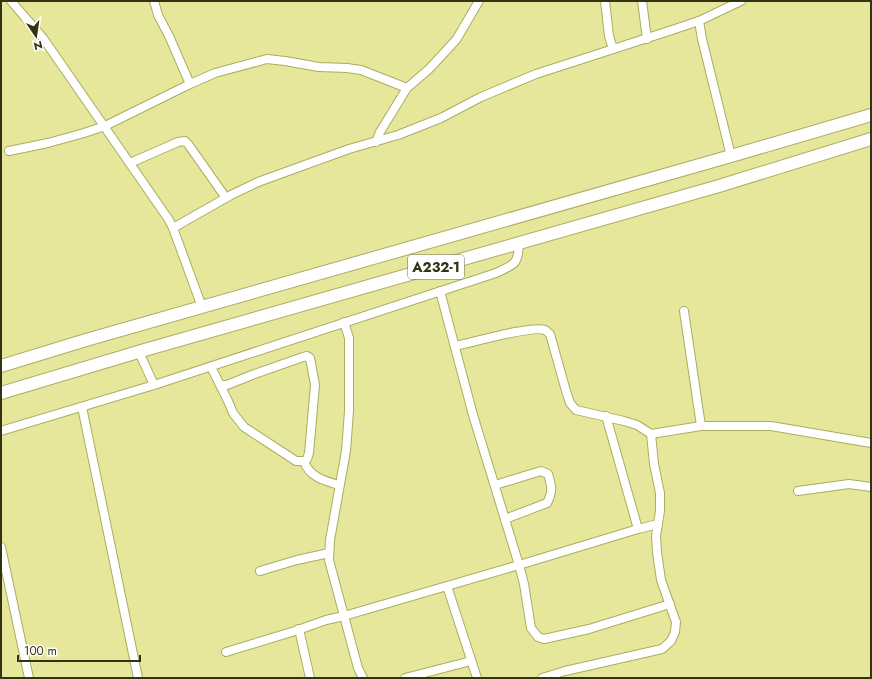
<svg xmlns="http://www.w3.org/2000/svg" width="872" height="679" viewBox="0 0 872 679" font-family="Jost,sans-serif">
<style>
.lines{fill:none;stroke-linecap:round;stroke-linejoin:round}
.minor-casing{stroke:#acac62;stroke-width:10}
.highway-casing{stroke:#acac62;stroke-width:14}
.minor{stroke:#fff;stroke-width:8}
.highway{stroke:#fff;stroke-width:12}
.labels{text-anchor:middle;stroke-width:3;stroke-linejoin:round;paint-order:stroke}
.shield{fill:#fff;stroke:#70705a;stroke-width:1}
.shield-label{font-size:14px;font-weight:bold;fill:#333314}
</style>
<rect width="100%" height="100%" fill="#e7e79c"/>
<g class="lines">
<g class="minor-casing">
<g id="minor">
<polyline points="11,1 43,38 169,220 173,228 202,307"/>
<polyline points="154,1 158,15 169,36 190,84"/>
<polyline points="605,1 609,36 613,49"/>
<polyline points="642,1 647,39"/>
<polyline points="699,21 702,39 731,156"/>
<polyline points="376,142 380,132 407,88 429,69 456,40 479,1"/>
<polyline points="9,151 48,143 84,133 105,126 190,84 215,73 267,59 285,61 319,67 347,68 361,70 407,88"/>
<polyline points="130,163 178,142 185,141 188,144 226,198"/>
<polyline points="173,228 231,195 258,182 349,149 398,135 441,118 481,97 536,74 666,32 699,21 741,1"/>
<polyline points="440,291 473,415 519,565 524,584 531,628 538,637 544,639 589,629 670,604"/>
<polyline points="684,311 701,426"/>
<polyline points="344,322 349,338 349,411 346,451 330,540 329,560 358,668 363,678"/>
<path d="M455,346c16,-3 77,-21 90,-16 2,1 3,3 5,4l16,57 4,12 6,7 48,11 13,4 14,9 50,-8h70l100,17"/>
<polyline points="139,352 154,385"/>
<polyline points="211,367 228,401 233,413 244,427 296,461 304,461"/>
<polyline points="221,385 227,385 252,375 303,357 307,356 310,358 315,385 309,453 307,459 304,461"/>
<polyline points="82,407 138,678"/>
<polyline points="606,416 638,529"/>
<path d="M1,431l153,-46 342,-112c18,-9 22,-7 23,-30"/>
<path d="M304,461c5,16 21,20 35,24"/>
<path d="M495,485l46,-14 7,3c4,13 5,17 -1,29l-42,16"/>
<polyline points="798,491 849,484 871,487"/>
<polyline points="1,547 29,678"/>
<polyline points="260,571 297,560 329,553"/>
<polyline points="447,586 477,678"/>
<polyline points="299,629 310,678"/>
<polyline points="226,652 295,631 326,620 344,616 519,565 638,529 658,524"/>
<polyline points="405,678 471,661"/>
<polyline points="542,678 565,671 662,649 671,641 675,632 676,622 661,580 657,552 656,536 660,511 660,493 654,464 651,434"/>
</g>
</g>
<g class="highway-casing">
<g id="highway">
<polyline points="1,366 86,340 731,156 871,115"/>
<polyline points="1,393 148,349 719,186 871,139"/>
</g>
</g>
<use href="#minor" class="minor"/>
<use href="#highway" class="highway"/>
</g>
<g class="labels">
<rect class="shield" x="408" y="255" width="56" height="24" rx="3"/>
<g class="shield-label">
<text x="436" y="272">A232-1</text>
</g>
</g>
<rect width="872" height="679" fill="none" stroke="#333314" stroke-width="4"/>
<g transform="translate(36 36) rotate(167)" stroke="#ffffff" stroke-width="3" paint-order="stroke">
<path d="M0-3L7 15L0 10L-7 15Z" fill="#333314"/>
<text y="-6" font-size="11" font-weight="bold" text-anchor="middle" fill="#333314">N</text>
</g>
<path d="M18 655v6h122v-6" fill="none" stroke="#333314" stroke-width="2"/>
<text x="24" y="655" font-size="12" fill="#333314" stroke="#ffffff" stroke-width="3" paint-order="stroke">100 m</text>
</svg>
